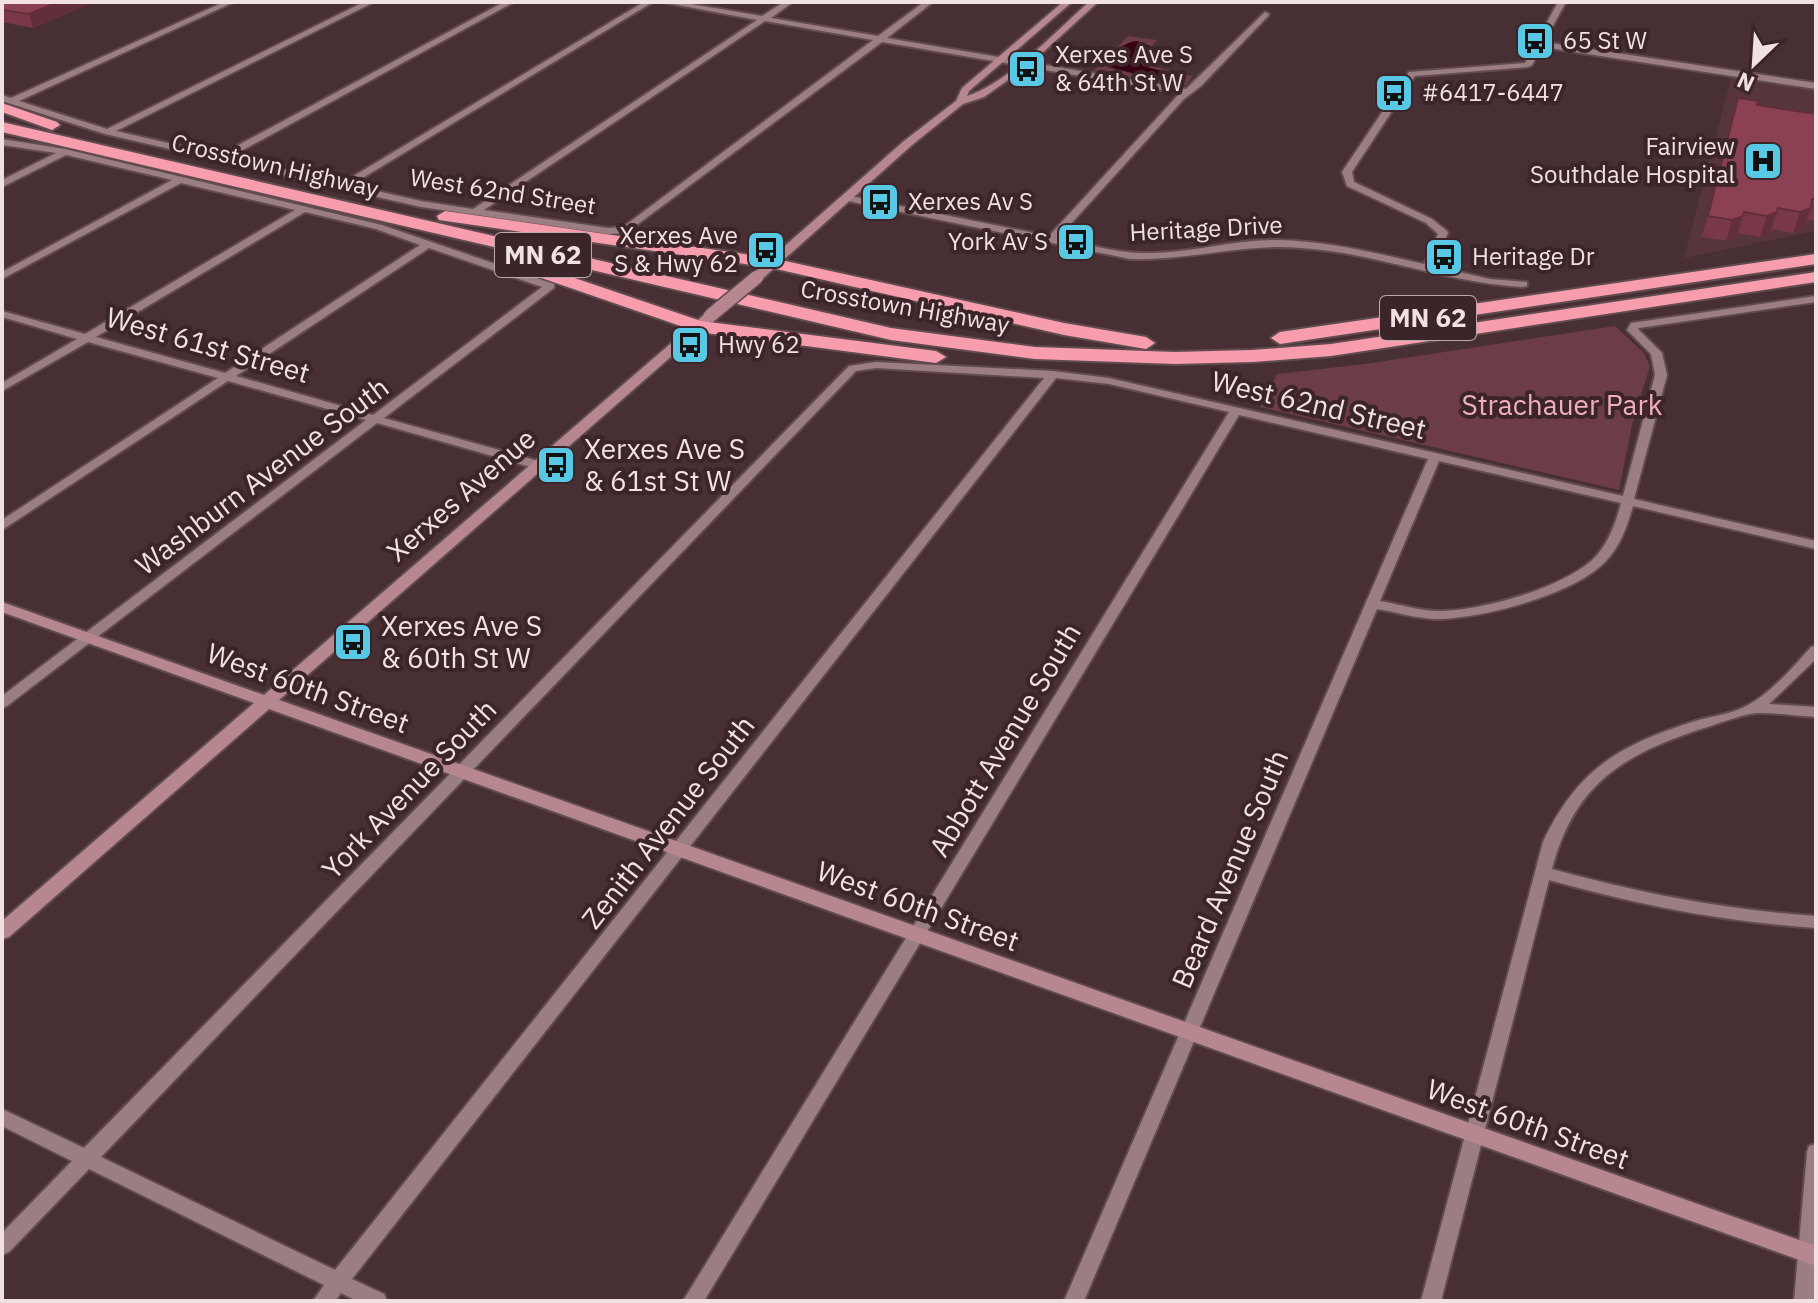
<svg xmlns="http://www.w3.org/2000/svg" width="1818" height="1303" viewBox="0 0 1818 1303" font-family="'IBM Plex Sans',sans-serif">
<style>
.built{fill:#56363c}
.green{fill:#6d3d47}
.water{fill:#360213}
.lines{fill:none;stroke-linecap:round;stroke-linejoin:round}
.street-casing{stroke:#604b4f;stroke-width:4}
.secondary-casing{stroke:#604b4f;stroke-width:4}
.highway-casing{stroke:#604b4f;stroke-width:4}
.street{fill:#9b7e82;fill-rule:evenodd}
.secondary{fill:#b7878f;fill-rule:evenodd}
.highway{fill:#f79dae;fill-rule:evenodd}
.secondary-bridge-casing{stroke:#604b4f;stroke-width:16;stroke-linecap:butt}
.secondary-bridge{stroke:#b7878f;stroke-width:13}
.wall{fill:#783847}
.shaded-wall{fill:#622e39}
.building{fill:#8c4152;stroke:#622e39;stroke-width:2}
.labels{text-anchor:middle;stroke-width:8;stroke-linejoin:round;paint-order:stroke}
.far-poi-label{font-size:24px;fill:#f2e1e3;stroke:#3c2529;text-anchor:start}
.far-street-label{font-size:24px;fill:#f2e1e3;stroke:#3c2529}
.shield{fill:#3c2529;stroke:#bba9ab;stroke-width:2}
.shield-label{font-size:26px;font-weight:bold;fill:#f2e1e3}
.street-label{font-size:28px;fill:#f2e1e3;stroke:#3c2529}
.park-label{font-size:28px;fill:#f2afbb;stroke:#3c2529}
.poi-label{font-size:28px;fill:#f2e1e3;stroke:#3c2529;text-anchor:start}
</style>
<rect width="100%" height="100%" fill="#472f33"/>
<polygon class="built" points="1731,78 1816,90 1816,231 1684,258"/>
<g class="green">
<polygon points="1128,36 1157,40 1147,52 1148,65 1193,76 1186,85 1179,85 1094,71"/>
<polygon points="1615,326 1644,353 1650,366 1632,425 1619,490 1260,407 1277,374 1365,364"/>
</g>
<path class="water" d="M1137,41l13,5 -12,12 5,8 27,7 -1,3h-25l-36,-9 -2,-3c8,-11 17,-22 31,-23z"/>
<g class="lines">
<g class="street-casing">
<g id="street">
<path d="M224,2h10l-215,99 88,28 257,-127h10l-258,129 104,24 284,-153h10l-284,155 112,26 302,-181h9l-302,183 70,16 52,8 284,-189 -95,-18h17l83,14 22,-14h9l-22,16 107,18 46,-34h9l-46,36 299,51 79,-77 4,2 -1,2 -67,70 -17,13 -126,139c30,6 61,16 91,15 43,0 86,-14 129,-13 49,1 98,13 146,24l14,-30 -12,-11 -79,-37 -5,-14 67,-100 116,-9 33,-61h8l-22,40 272,41v6l-274,-42 -10,18 -4,2 -113,9 -63,96 2,10 78,37 15,12 1,2 -15,33 57,13 37,3v4l-4,1c-76,-4 -146,-34 -222,-39 -58,-5 -113,13 -171,11l-287,-59v-4l3,-1 203,41 131,-143 -298,-51 -256,191 -18,1 -187,-27 -316,-73 -103,-33v-6l9,3zM765,21l108,19 -250,187 -15,1 -124,-18z"/>
<path d="M2,139l63,10 317,76 172,59v4l-170,130 158,44 2,3 -2,3h-8l-157,-45 -370,283 -5,2v-12l364,-276 -138,-39 -226,149v-10l216,-142 -130,-36 -86,49v-8l75,-44 -75,-22v-6l83,23 210,-124 -114,-27 -179,96v-7l170,-92 -106,-25 -64,32v-7l54,-27 -54,-8zM305,212l71,17 44,16 -195,128 -129,-36zM429,248l113,39 -169,128 -137,-39z"/>
<path d="M1816,296v6l-177,26 -1,1 24,24 5,22 -33,124 182,42v8l-183,-43c-6,21 -13,40 -27,55 -32,34 -123,57 -168,58 -20,0 -42,-7 -61,-10l-293,692h-20l364,-842 -189,-44 -535,886h-21l546,-889 -120,-28 -53,-6 -704,901 32,15 3,7h-30l-16,-8 -6,8h-22l11,-16 -235,-116 -80,83 -7,3v-22l70,-72 -70,-35v-17l82,39 765,-782 27,-4 177,9 56,7 514,118 32,-121 -4,-21 -24,-24 4,-7zM876,368l168,10 -709,892 -234,-113 755,-786zM1439,461l182,42c-5,19 -11,36 -23,51 -28,33 -120,58 -162,57 -19,-1 -38,-7 -56,-10z"/>
<path d="M1816,646v13l-47,45 47,3v10c-18,-1 -37,-4 -56,-4 -16,0 -42,11 -59,16 -79,26 -127,56 -149,140 87,24 174,41 264,47v12c-91,-6 -179,-23 -267,-48l-108,421h-20l122,-459c35,-74 77,-97 152,-121 17,-5 38,-7 53,-16 22,-11 47,-40 63,-58z"/>
<polygon points="1816,1144 1814,1301 1794,1301 1807,1152 1809,1146"/>
</g>
</g>
<g class="secondary-casing">
<g id="secondary">
<path d="M1063,2h9l-103,89 -2,5c41,-13 89,-65 122,-94h9l-70,64 -44,31 -21,7 -51,41 -151,135h-8v-6l151,-133 52,-40 6,-13z"/>
<polygon points="710,312 716,316 714,319 279,700 1816,1246 1816,1266 269,709 9,937 2,939 2,921 254,703 2,612 2,602 264,695 706,313"/>
</g>
</g>
<g class="highway-casing">
<g id="highway">
<polygon points="2,103 57,122 60,125 52,130 2,112"/>
<polygon points="2,122 891,328 1035,347 1175,352 1252,350 1331,344 1816,272 1816,282 1331,356 1252,362 1175,364 1035,359 891,340 2,132"/>
<polygon points="445,211 772,258 1064,323 1146,337 1155,343 1146,349 1064,335 772,268 439,220 437,216"/>
<polygon points="1816,254 1816,264 1280,344 1271,338 1280,332"/>
<polygon points="510,256 701,321 936,351 946,357 936,363 698,332 504,265 504,257"/>
</g>
</g>
<use href="#street" class="street"/>
<use href="#secondary" class="secondary"/>
<use href="#highway" class="highway"/>
<g class="secondary-bridge-casing">
<polyline id="secondary-bridge" points="710,316 757,277"/>
</g>
<use href="#secondary-bridge" class="secondary-bridge"/>
</g>
<g class="wall">
<polygon points="2,2 86,2 87,5 33,28 2,22"/>
<polygon points="1738,98 1757,105 1816,114 1816,221 1807,220 1803,229 1793,233 1772,229 1770,233 1760,237 1738,233 1736,238 1726,241 1702,237"/>
</g>
<g class="shaded-wall">
<polygon points="58,2 86,2 87,5 33,28 29,14"/>
<polygon points="1811,208 1803,229 1793,233 1800,212"/>
<polygon points="1777,212 1770,233 1760,237 1767,216"/>
<polygon points="1743,216 1736,238 1726,241 1732,220"/>
</g>
<g class="building">
<polygon points="2,2 58,2 29,14 2,10"/>
<polygon points="1738,98 1758,101 1757,105 1816,114 1816,199 1812,199 1811,208 1800,212 1778,208 1777,212 1767,216 1744,212 1743,216 1732,220 1708,216"/>
</g>
<defs>
<g id="bus-square" transform="scale(2)"><rect x="-9" y="-9" width="18" height="18" rx="4" fill="#59c8e4" stroke="#3c2529"/><path d="M-5-6H5V4H4V6H2V4H-2V6H-4V4H-5ZM-3.5-4V0h7V-4ZM-3.5 1.2v1.5H-2V1.2ZM2 1.2v1.5H3.5V1.2Z" fill="#111"/></g>
<g id="hospital-square" transform="scale(2)"><rect x="-9" y="-9" width="18" height="18" rx="4" fill="#59c8e4" stroke="#3c2529"/><path d="M-5-5h3v3.5h4V-5h3V5h-3V1.5h-4V5h-3Z" fill="#111"/></g>
</defs>
<g fill-rule="evenodd">
<use href="#bus-square" x="1535" y="41"/>
<use href="#bus-square" x="1027" y="69"/>
<use href="#bus-square" x="1394" y="93"/>
<use href="#hospital-square" x="1763" y="161"/>
<use href="#bus-square" x="880" y="202"/>
<use href="#bus-square" x="1076" y="242"/>
<use href="#bus-square" x="766" y="250"/>
<use href="#bus-square" x="1444" y="257"/>
<use href="#bus-square" x="690" y="345"/>
<use href="#bus-square" x="556" y="465"/>
<use href="#bus-square" x="353" y="642"/>
</g>
<g class="labels">
<g class="far-poi-label">
<text x="1563" y="49">65 St W</text>
<text x="1055" y="63">Xerxes Ave S<tspan x="1055" dy="28">&amp; 64th St W</tspan></text>
<text x="1422" y="101">#6417-6447</text>
<text x="1735" y="155" text-anchor="end">Fairview<tspan x="1735" dy="28">Southdale Hospital</tspan></text>
<text x="908" y="210">Xerxes Av S</text>
<text x="738" y="244" text-anchor="end">Xerxes Ave<tspan x="738" dy="28">S &amp; Hwy 62</tspan></text>
<text x="1048" y="250" text-anchor="end">York Av S</text>
<text x="1472" y="265">Heritage Dr</text>
<text x="718" y="353">Hwy 62</text>
</g>
<g class="far-street-label">
<text transform="translate(275 166) rotate(13)" y="8">Crosstown Highway</text>
<text transform="translate(503 192) rotate(9)" y="8">West 62nd Street</text>
<text transform="translate(1206 229) rotate(-3)" y="8">Heritage Drive</text>
<text transform="translate(905 307) rotate(10)" y="8">Crosstown Highway</text>
</g>
<g class="shield">
<rect x="495" y="233" width="96" height="44" rx="6"/>
<rect x="1380" y="296" width="96" height="44" rx="6"/>
</g>
<g class="shield-label">
<text x="543" y="264">MN 62</text>
<text x="1428" y="327">MN 62</text>
</g>
<g class="street-label">
<text transform="translate(208 345) rotate(16)" y="10">West 61st Street</text>
<text transform="translate(1319 405) rotate(13)" y="10">West 62nd Street</text>
<text transform="translate(262 476) rotate(-37)" y="10">Washburn Avenue South</text>
<text transform="translate(461 495) rotate(-41)" y="10">Xerxes Avenue</text>
<text transform="translate(308 688) rotate(20)" y="10">West 60th Street</text>
<text transform="translate(1005 740) rotate(-59)" y="10">Abbott Avenue South</text>
<text transform="translate(409 789) rotate(-46)" y="10">York Avenue South</text>
<text transform="translate(668 822) rotate(-52)" y="10">Zenith Avenue South</text>
<text transform="translate(1230 869) rotate(-67)" y="10">Beard Avenue South</text>
<text transform="translate(918 906) rotate(20)" y="10">West 60th Street</text>
<text transform="translate(1528 1124) rotate(20)" y="10">West 60th Street</text>
</g>
<g class="park-label">
<text x="1562" y="415">Strachauer Park</text>
</g>
<g class="poi-label">
<text x="584" y="459">Xerxes Ave S<tspan x="584" dy="32">&amp; 61st St W</tspan></text>
<text x="381" y="636">Xerxes Ave S<tspan x="381" dy="32">&amp; 60th St W</tspan></text>
</g>
</g>
<rect width="1818" height="1303" fill="none" stroke="#f2e1e3" stroke-width="8"/>
<g transform="translate(1754 64) rotate(205)" stroke="#3c2529" stroke-width="6" paint-order="stroke">
<path d="M0-6L14 30L0 20L-14 30Z" fill="#f2e1e3"/>
<text y="-12" font-size="22" font-weight="bold" text-anchor="middle" fill="#f2e1e3">N</text>
</g>
</svg>
